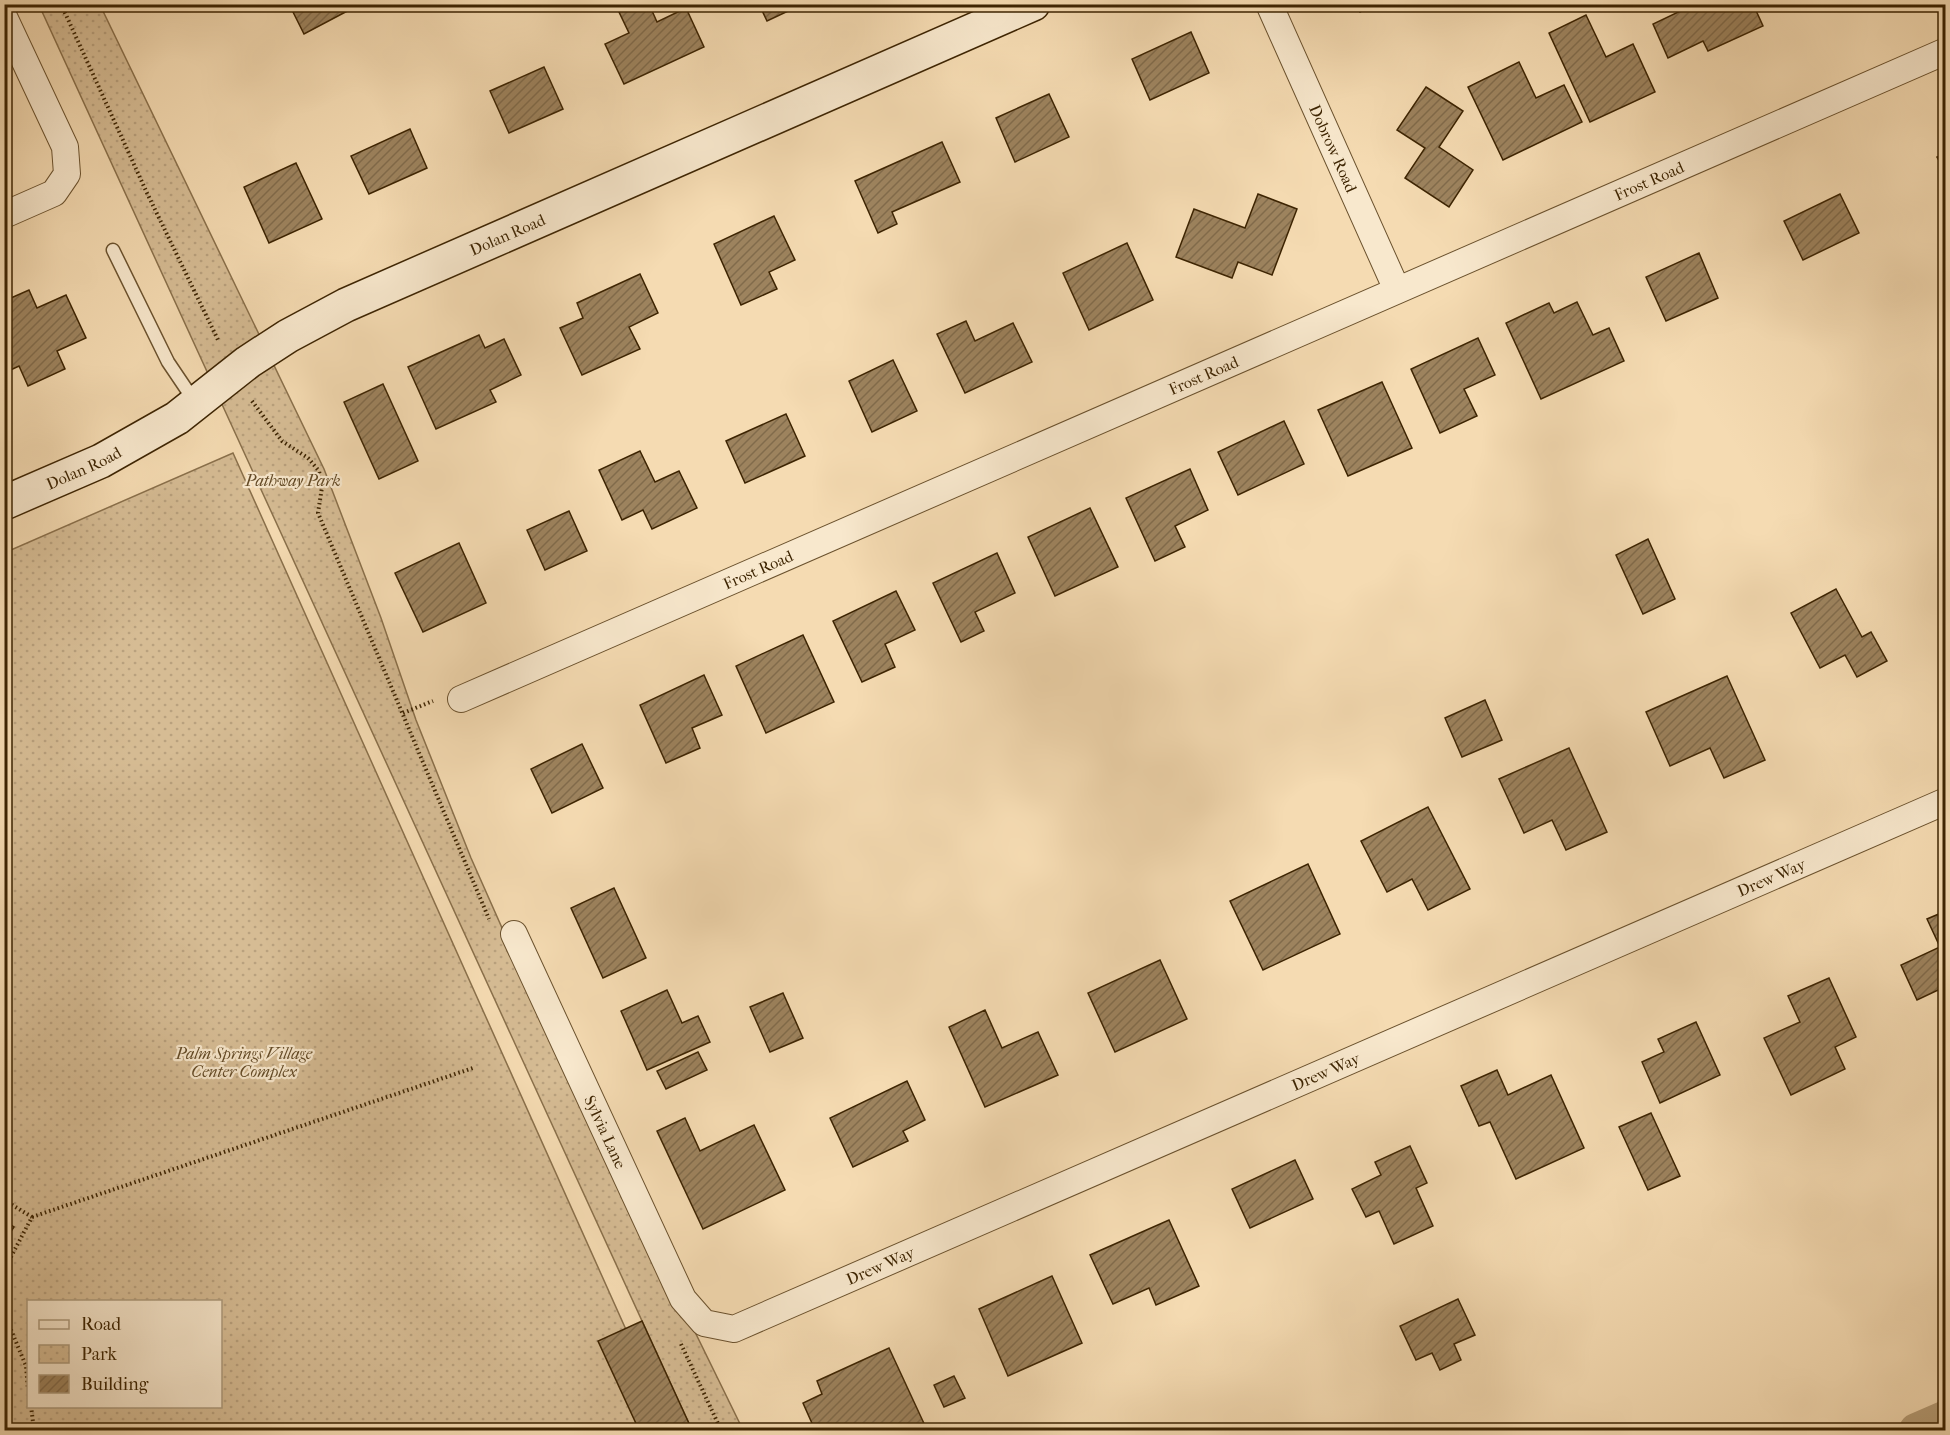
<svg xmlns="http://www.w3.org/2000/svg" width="1950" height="1435" viewBox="0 0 1950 1435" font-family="'IM FELL French Canon',serif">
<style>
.park{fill:url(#park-dots);stroke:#8a704b;stroke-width:1.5;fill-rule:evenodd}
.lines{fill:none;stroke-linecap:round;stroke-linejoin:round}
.canal{stroke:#b69d76;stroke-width:34}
.building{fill:url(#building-hatch);stroke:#3d2402;stroke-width:1.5}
.lane-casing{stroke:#6b522e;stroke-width:15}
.street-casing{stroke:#6b522e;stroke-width:28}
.secondary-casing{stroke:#3d2402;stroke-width:36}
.path{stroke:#3d2402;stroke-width:4;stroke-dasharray:1.5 3;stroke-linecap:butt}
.lane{stroke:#f8e8cd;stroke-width:12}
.street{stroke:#f8e8cd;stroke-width:26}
.secondary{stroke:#f8e8cd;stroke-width:33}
.labels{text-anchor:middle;stroke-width:4.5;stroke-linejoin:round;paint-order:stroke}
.street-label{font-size:16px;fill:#3d2402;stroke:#f8e8cd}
.park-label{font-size:16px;font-style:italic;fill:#634a26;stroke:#f8e8cd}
</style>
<defs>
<pattern id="park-dots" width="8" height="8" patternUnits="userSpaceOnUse" patternTransform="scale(1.5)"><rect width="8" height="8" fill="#d6bc94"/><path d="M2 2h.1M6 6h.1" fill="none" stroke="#b9a17e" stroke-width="1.8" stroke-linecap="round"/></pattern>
<pattern id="building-hatch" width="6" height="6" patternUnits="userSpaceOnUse" patternTransform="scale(1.5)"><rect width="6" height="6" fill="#9d835e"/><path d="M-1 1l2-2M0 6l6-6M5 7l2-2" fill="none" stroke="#816b4b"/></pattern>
</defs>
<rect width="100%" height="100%" fill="#f5dbb2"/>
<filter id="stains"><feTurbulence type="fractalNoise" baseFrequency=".00333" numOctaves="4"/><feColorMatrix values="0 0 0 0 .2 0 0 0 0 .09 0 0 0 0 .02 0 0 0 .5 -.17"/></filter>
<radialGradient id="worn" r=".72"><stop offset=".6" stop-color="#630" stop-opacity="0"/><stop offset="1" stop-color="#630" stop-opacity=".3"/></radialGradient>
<g class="park">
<polygon points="39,5 100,5 324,469 381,618 416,720 471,858 550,1036 743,1430 692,1430"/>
<path d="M233,453l438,977h-666l-1,-877zM28,1302h192v104h-192z"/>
</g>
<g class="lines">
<polyline class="canal" points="1916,1430 1946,1417"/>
</g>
<g class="building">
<polygon points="289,4 352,4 353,8 304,34"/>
<polygon points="635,4 649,4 657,22 686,8 704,47 624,84 605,44 629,33 619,12"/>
<polygon points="759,4 803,4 767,21"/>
<polygon points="1356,4 1376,4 1360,12"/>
<polygon points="1695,4 1753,4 1763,26 1708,51 1703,41 1668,58 1653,24"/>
<polygon points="1586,15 1606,57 1633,44 1655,92 1590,122 1549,33"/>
<polygon points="1191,32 1209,73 1150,100 1132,59"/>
<polygon points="1519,62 1536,98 1564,85 1582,122 1503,160 1468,87"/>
<polygon points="544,67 563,109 509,133 490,91"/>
<polygon points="1426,87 1463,111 1439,147 1473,170 1449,207 1405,178 1425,148 1397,130"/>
<polygon points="1049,94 1069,137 1015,162 996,118"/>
<polygon points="410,129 427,168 369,194 351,156"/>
<polygon points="942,142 960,182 892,212 897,224 878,233 855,181"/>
<polygon points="1946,153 1946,173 1937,157"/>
<polygon points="296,163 322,219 269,243 244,187"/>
<polygon points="1258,194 1297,209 1272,275 1238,262 1232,278 1176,257 1194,209 1245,228"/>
<polygon points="1840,194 1859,233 1803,260 1784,221"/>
<polygon points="774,216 795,260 769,272 777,289 741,305 714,244"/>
<polygon points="1127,243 1153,300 1089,330 1063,273"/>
<polygon points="1699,253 1718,298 1666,321 1646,277"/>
<polygon points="640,274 658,313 629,327 640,349 582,375 560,328 583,318 577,303"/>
<polygon points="29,290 37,308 66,295 86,338 57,351 65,369 28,386 19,366 4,373 4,301"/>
<polygon points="1577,302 1593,335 1609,328 1624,361 1541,399 1506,323 1549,303 1554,313"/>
<polygon points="966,321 975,341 1013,323 1032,362 965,393 937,334"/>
<polygon points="479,335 485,348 504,339 521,375 490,390 496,402 436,429 408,367"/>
<polygon points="1478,338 1495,375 1464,389 1477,416 1440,433 1411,369"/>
<polygon points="893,360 917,411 872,432 849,381"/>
<polygon points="1382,382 1412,448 1348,476 1318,410"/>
<polygon points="383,384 418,461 379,479 344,402"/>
<polygon points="786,414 805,456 745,483 726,441"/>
<polygon points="1284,421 1304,464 1238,495 1218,452"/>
<polygon points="640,451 655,482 679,471 697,508 652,529 643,510 622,520 599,470"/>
<polygon points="1190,469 1208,510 1175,526 1185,547 1155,561 1126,498"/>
<polygon points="1090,508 1118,567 1055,596 1028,537"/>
<polygon points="569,511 587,551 545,570 527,530"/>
<polygon points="1648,539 1675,599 1643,614 1616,555"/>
<polygon points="459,543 486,603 423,632 395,573"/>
<polygon points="997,553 1015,593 975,612 984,631 961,642 933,583"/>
<polygon points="1836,589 1862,637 1871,632 1887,661 1857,677 1845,655 1820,668 1791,613"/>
<polygon points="896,591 915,630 885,644 895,667 862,682 833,621"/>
<polygon points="803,635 834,702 766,733 736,666"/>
<polygon points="704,675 722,715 692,728 700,748 666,763 640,705"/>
<polygon points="1727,676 1765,760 1724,778 1710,748 1670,766 1646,712"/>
<polygon points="1485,700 1502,740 1462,757 1445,718"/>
<polygon points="582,744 603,788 552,813 531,769"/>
<polygon points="1569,748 1607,832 1566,850 1552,820 1524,833 1499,779"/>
<polygon points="1428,807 1470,889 1428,910 1412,879 1387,892 1361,841"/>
<polygon points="1308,864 1340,934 1263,970 1230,901"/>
<polygon points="614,888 646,958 603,978 571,908"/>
<polygon points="1946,911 1946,1006 1938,990 1917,1000 1901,965 1940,947 1927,919"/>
<polygon points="1160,960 1187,1019 1115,1052 1088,993"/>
<polygon points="1829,978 1856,1037 1835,1047 1845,1069 1791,1095 1764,1038 1800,1022 1788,996"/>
<polygon points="667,990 682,1023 698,1016 710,1042 647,1070 621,1011"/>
<polygon points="783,993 803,1038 770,1052 750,1007"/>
<polygon points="985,1010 1002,1048 1038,1032 1058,1075 985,1107 949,1027"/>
<polygon points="1696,1022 1720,1075 1660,1103 1642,1062 1664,1052 1658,1039"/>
<polygon points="698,1052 707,1070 666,1089 657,1071"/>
<polygon points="1497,1070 1508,1095 1551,1075 1584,1148 1516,1179 1490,1122 1479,1126 1461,1086"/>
<polygon points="907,1081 925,1120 903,1131 908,1141 853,1167 830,1118"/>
<polygon points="1651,1113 1680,1176 1648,1190 1619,1127"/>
<polygon points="685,1118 700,1151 754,1125 785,1190 703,1229 657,1131"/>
<polygon points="1410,1146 1427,1183 1416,1188 1433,1226 1394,1244 1379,1211 1366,1217 1352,1189 1381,1175 1375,1162"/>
<polygon points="1295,1160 1313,1199 1250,1228 1232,1189"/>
<polygon points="4,1220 14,1227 4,1242"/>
<polygon points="1169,1220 1199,1286 1156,1305 1149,1288 1113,1304 1090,1255"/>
<polygon points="1052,1276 1082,1343 1008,1376 979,1309"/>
<polygon points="1458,1299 1475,1335 1454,1344 1461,1360 1440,1370 1432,1353 1416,1360 1400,1326"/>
<polygon points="642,1321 692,1430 639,1430 598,1341"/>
<polygon points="889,1348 927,1430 815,1430 803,1403 822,1394 817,1381"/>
<polygon points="954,1376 965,1398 944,1407 934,1385"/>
</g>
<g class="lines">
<g class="lane-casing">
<polyline id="lane" points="113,250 168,362 195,402"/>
</g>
<g class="street-casing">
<g id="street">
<path id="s1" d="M1269,4l128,286"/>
<polyline points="4,17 65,147 67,174 54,193 4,215"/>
<path id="s2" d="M461,699l1485,-648"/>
<path id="s3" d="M514,934l169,365 21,24 30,6 1212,-528"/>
</g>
</g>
<g class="secondary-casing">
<g id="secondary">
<path id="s4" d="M4,503l97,-42 76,-43 71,-56 40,-26 58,-31 687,-301"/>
</g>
</g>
<g class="path">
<polyline points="61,4 147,193 219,342"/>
<polyline points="252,401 282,441 308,458 319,471 322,487 318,513 489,919"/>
<polyline points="403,713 433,701"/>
<polyline points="4,1200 32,1217 4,1270"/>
<polyline points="32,1217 473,1068"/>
<polyline points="4,1313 26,1366 28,1389"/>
<polyline points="681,1344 721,1430"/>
<polyline points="31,1406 34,1430"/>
</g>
<use href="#lane" class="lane"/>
<use href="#street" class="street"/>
<use href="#secondary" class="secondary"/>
</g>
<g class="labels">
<g class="street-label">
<text dy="6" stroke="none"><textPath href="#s1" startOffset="158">Dobrow Road</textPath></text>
<text dy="6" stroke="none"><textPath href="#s2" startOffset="1296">Frost Road</textPath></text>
<text dy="6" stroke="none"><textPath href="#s4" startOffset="573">Dolan Road</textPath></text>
<text dy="6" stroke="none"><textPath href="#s2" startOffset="810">Frost Road</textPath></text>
<text dy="6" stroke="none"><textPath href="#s4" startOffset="87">Dolan Road</textPath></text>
<text dy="6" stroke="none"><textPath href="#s2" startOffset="324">Frost Road</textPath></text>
<text dy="6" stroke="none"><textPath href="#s3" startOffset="1596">Drew Way</textPath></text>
<text dy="6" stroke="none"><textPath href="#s3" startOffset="1110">Drew Way</textPath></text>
<text dy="6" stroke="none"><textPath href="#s3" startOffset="218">Sylvia Lane</textPath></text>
<text dy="6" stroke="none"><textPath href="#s3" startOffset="624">Drew Way</textPath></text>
</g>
<g class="park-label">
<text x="293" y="486">Pathway Park</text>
<text x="244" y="1059">Palm Springs Village<tspan x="244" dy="18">Center Complex</tspan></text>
</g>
</g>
<rect width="1950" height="1435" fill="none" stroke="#f5dbb2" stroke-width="24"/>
<rect x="6" y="6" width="1938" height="1423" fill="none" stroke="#3d2402" stroke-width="3"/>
<rect x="12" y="12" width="1926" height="1411" fill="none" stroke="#3d2402" stroke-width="1.5"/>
<rect x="27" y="1300" width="195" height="108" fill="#f8e8cd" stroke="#ad9a7c" stroke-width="1.5"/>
<rect x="39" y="1320" width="30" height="9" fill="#f8e8cd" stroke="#ad9a7c" stroke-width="1.5"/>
<text x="81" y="1330" font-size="18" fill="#3d2402">Road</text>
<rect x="39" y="1345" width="30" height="18" fill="url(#park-dots)" stroke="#ad9a7c" stroke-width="1.5"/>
<text x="81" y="1360" font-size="18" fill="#3d2402">Park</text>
<rect x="39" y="1375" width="30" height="18" fill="url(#building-hatch)" stroke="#ad9a7c" stroke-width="1.5"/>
<text x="81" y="1390" font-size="18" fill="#3d2402">Building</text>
<rect width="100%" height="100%" filter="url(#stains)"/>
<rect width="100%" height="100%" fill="url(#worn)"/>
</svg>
